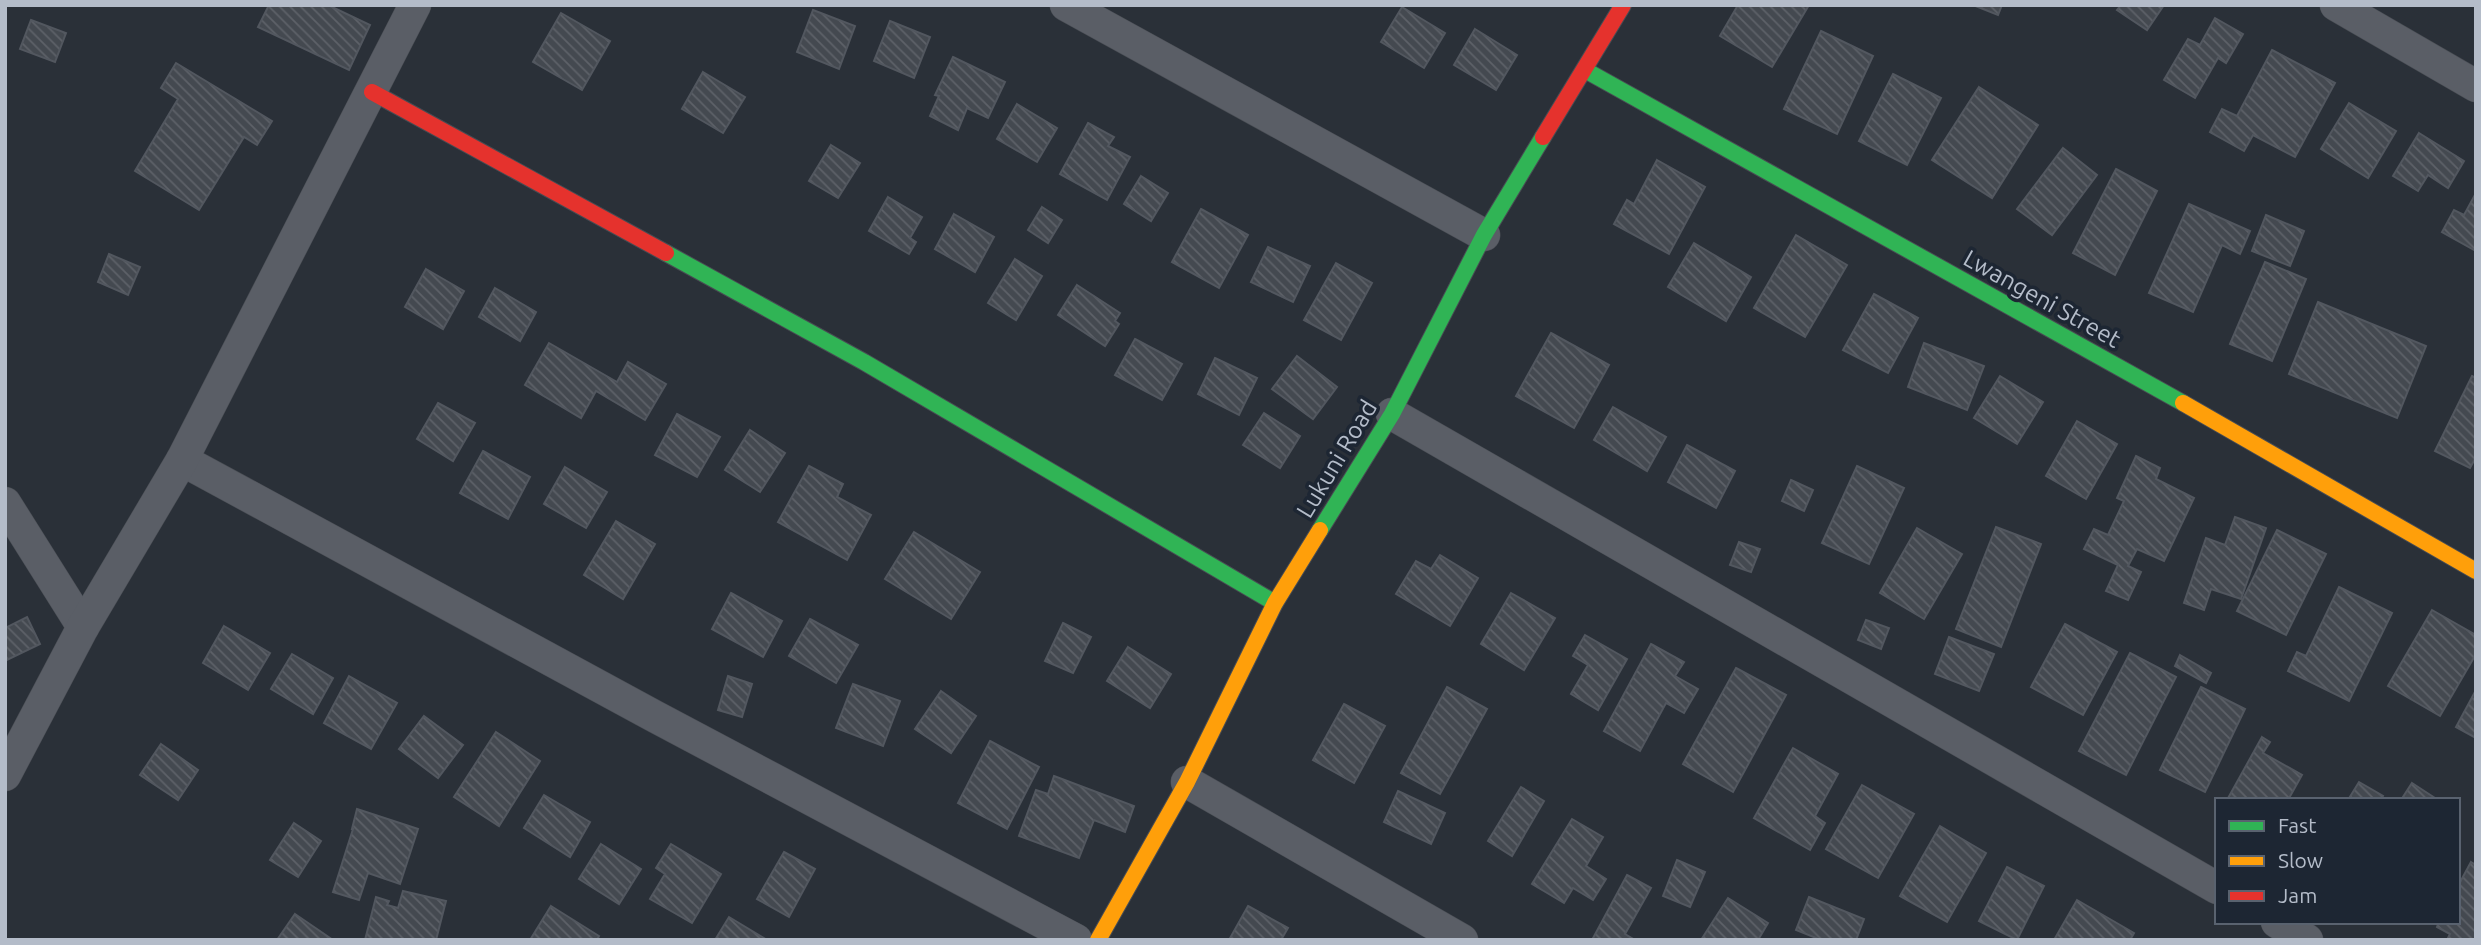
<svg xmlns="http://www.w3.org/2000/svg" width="2481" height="945" viewBox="0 0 2481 945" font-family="Ubuntu,sans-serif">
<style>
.building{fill:url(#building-back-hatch);stroke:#52575f;stroke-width:2}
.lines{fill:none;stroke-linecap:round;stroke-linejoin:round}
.street-casing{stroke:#484c53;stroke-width:33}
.fast-casing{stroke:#484c53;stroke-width:18}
.slow-casing{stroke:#484c53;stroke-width:18}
.jam-casing{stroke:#484c53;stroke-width:18}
.street{stroke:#5a5e66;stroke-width:32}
.fast{stroke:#30b455;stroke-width:16}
.slow{stroke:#ff9f0a;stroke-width:16}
.jam{stroke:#e5322d;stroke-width:16}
.labels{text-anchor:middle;stroke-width:7;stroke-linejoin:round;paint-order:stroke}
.street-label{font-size:24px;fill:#b4bcc9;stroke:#1d2633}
</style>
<defs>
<pattern id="building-back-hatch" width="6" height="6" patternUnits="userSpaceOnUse" patternTransform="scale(1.75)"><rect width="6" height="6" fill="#444950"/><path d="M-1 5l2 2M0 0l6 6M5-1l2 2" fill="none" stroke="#5d6168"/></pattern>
</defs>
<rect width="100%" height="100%" fill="#2a3038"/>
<g class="building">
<polygon points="269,5 328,5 370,25 349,70 258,27"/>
<polygon points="1738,5 1809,5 1772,67 1720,36"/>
<polygon points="1973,5 2002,5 1998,15"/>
<polygon points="2121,5 2164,5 2147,30 2117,10"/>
<polygon points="1402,7 1445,33 1424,68 1381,42"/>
<polygon points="813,10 855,26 839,69 797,52"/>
<polygon points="561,13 610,41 582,90 533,62"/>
<polygon points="2215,18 2243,34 2226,63 2218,58 2195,98 2164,80 2188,39 2200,45"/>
<polygon points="31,20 66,33 55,62 20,49"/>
<polygon points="890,21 930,37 914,78 874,61"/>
<polygon points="1475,29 1517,55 1496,90 1454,65"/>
<polygon points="1821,31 1873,56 1837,134 1784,109"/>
<polygon points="2272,50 2335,83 2295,157 2253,135 2244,151 2210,132 2222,109 2237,116"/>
<polygon points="953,57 1005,82 988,118 967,108 958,130 930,116 939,96 935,95"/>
<polygon points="176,63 272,121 257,145 244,137 199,210 135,171 178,99 161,88"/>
<polygon points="703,72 745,97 723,133 682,109"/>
<polygon points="1893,74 1941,98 1907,165 1859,141"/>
<polygon points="1979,87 2038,125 1992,198 1932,160"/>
<polygon points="2349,103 2396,131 2368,178 2321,149"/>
<polygon points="1017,104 1057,128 1037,162 997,139"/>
<polygon points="1088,123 1114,137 1108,146 1130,157 1107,200 1060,174"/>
<polygon points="2419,133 2464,161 2448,188 2428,175 2418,191 2393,176"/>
<polygon points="831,145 860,163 838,198 809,181"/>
<polygon points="2063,148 2097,175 2052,235 2017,209"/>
<polygon points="1657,160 1705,187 1669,254 1614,224 1627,200 1634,204"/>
<polygon points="2116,169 2157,191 2115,275 2073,253"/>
<polygon points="1141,176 1168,193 1151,221 1124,204"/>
<polygon points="2476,193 2476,251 2442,232 2454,210 2464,215"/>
<polygon points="888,197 922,217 910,238 916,242 909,254 869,231"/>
<polygon points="2189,204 2250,231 2240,254 2222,245 2193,312 2149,293"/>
<polygon points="1042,207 1062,220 1048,243 1028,230"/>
<polygon points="1201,209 1248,235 1219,288 1172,262"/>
<polygon points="954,214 994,237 975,272 935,249"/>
<polygon points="2266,215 2304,231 2290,266 2252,251"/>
<polygon points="1796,235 1847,265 1805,337 1754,308"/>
<polygon points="1694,243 1751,277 1726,321 1668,287"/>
<polygon points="1268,247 1310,266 1293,302 1251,282"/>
<polygon points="109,254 140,267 128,295 98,282"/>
<polygon points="1015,259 1042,276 1016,320 988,303"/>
<polygon points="2265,262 2306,279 2272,361 2230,344"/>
<polygon points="1336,263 1372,283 1341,340 1304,320"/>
<polygon points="426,269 464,291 443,329 405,307"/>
<polygon points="1077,285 1120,313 1115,321 1119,324 1105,346 1058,315"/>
<polygon points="495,288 536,312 520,341 479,317"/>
<polygon points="1874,294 1918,318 1888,373 1843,350"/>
<polygon points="2318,302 2426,346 2397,418 2289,374"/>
<polygon points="1551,333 1609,365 1574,428 1516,396"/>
<polygon points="1135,339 1182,364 1162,400 1115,375"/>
<polygon points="549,343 617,382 628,362 666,384 645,420 596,391 581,418 525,385"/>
<polygon points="1924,343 1984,366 1967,410 1908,387"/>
<polygon points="1297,356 1337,387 1313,419 1272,389"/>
<polygon points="1215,358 1257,378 1239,415 1198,394"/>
<polygon points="2000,376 2043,402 2017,444 1974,418"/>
<polygon points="2472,376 2476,378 2476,457 2470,468 2435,451"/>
<polygon points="438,403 475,423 453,461 417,439"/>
<polygon points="1613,407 1666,437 1647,471 1594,440"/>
<polygon points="1264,413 1300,436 1280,468 1243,445"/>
<polygon points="677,414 720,437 697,477 655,455"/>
<polygon points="2077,421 2117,444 2086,499 2046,476"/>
<polygon points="750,430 785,453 760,492 725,470"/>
<polygon points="1687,445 1735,471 1716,508 1668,482"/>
<polygon points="483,451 530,477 508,519 460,493"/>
<polygon points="2136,456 2160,468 2156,479 2194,498 2164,561 2137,549 2128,566 2141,572 2128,600 2106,591 2118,565 2084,549 2094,529 2108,535 2124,501 2117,498"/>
<polygon points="809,466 843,484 837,497 871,515 847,560 778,522"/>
<polygon points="1857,466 1904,488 1869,564 1822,543"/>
<polygon points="565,467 607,492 586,528 544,504"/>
<polygon points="1791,480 1813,490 1804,511 1782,501"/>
<polygon points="2235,517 2266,528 2241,599 2211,589 2204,610 2184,603 2206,538 2225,545"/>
<polygon points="616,521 655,544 623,599 584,575"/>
<polygon points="1996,527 2041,544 2001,647 1956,629"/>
<polygon points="1917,528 1962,554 1924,619 1880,593"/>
<polygon points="2277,530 2326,554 2286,635 2237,611"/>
<polygon points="914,532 980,572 951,619 885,579"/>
<polygon points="1739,542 1760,549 1751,572 1730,565"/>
<polygon points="1440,555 1478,578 1450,626 1396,594 1416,561 1431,569"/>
<polygon points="2339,587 2392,613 2349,701 2288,671 2297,652 2306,656"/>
<polygon points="731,593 782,621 763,657 712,629"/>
<polygon points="1511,593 1555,618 1524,670 1481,644"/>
<polygon points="2432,610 2476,635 2476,654 2440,716 2388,686"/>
<polygon points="27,617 40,644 5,661 5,628"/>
<polygon points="810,619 858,645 836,683 789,656"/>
<polygon points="1866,620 1889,628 1881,649 1858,640"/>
<polygon points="1063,623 1091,637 1073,673 1045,661"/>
<polygon points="2065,624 2117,652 2083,715 2031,687"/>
<polygon points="224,626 270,653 248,690 203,663"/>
<polygon points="1585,635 1627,659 1598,710 1571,694 1588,665 1573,656"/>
<polygon points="1949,637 1994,654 1979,691 1935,674"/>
<polygon points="1651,644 1684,662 1675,676 1698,689 1684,713 1666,703 1640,751 1604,731"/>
<polygon points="1128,647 1171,674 1150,708 1107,681"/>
<polygon points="2130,653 2176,677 2126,775 2079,751"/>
<polygon points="292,654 333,678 313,714 271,689"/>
<polygon points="2180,655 2211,673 2206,683 2175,666"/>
<polygon points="1736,668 1786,695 1733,792 1683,764"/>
<polygon points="349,676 397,703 371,749 324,723"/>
<polygon points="728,676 752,684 742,717 718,710"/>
<polygon points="853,684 900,701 883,746 836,728"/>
<polygon points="1447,687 1487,709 1440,794 1401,773"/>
<polygon points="2201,687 2245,709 2205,792 2160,770"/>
<polygon points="2476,690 2476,738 2456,727"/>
<polygon points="941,691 976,716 951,753 915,729"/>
<polygon points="1344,704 1385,726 1354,783 1313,760"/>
<polygon points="424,716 463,745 438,778 399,749"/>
<polygon points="496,732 540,761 499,826 454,797"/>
<polygon points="2262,737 2270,742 2263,753 2302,775 2288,800 2227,800"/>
<polygon points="990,741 1039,767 1007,829 958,803"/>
<polygon points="161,744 198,770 178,800 140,775"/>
<polygon points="1793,748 1838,774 1815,816 1825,823 1810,850 1754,818"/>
<polygon points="1054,776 1134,806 1125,832 1094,820 1079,858 1019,836 1036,790 1048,794"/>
<polygon points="2359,782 2383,796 2381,800 2348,800"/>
<polygon points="2412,783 2438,800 2401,800"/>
<polygon points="1862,785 1914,814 1878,878 1826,849"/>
<polygon points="1521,787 1544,801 1512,856 1488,841"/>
<polygon points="1398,791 1445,813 1431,844 1384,822"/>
<polygon points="544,795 590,822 570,857 524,828"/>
<polygon points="357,809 418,829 400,884 368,873 359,900 333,892 353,829 352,829"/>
<polygon points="1572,819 1603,837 1586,866 1606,879 1593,900 1573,888 1564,903 1532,884"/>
<polygon points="294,823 321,841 298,877 270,860"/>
<polygon points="1940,826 1986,853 1947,922 1900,896"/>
<polygon points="601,844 641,869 619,904 579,879"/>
<polygon points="671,844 721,874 692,923 650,899 665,874 656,868"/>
<polygon points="784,852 815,869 789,917 757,899"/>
<polygon points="1677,860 1705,872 1690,907 1663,896"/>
<polygon points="2471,862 2476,865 2476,940 2447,940 2450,934 2437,927 2439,922 2458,922 2458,886"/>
<polygon points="2007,867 2044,886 2017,940 1979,921"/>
<polygon points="1627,875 1651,888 1625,934 1635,940 1592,940"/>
<polygon points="403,891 446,901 436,940 365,940 376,897 389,901 387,905 398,908"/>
<polygon points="1809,897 1864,919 1856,940 1821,940 1796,930"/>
<polygon points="1728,898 1768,923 1758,940 1701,940"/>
<polygon points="2077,900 2134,933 2130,940 2054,940"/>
<polygon points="551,906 599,936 597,940 530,940"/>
<polygon points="1248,906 1288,928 1281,940 1229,940"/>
<polygon points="295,914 333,940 277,940"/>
<polygon points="729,917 767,940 715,940"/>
</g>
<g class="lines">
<g class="street-casing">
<g id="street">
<polyline points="1066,5 1484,235"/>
<polyline points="2336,5 2476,86"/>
<polyline points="1392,414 2217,888"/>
<polyline points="182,460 654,716 1076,940"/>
<polyline points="5,503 83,627"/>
<polyline points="5,775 83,627 182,460 415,5"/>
<polyline points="1187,782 1462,940"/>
<polyline points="2277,922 2307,940"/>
</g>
</g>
<g class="fast-casing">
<g id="fast">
<polyline points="1585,70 2183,403"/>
<polyline points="666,253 864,362 1275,603"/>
<polyline points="1320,530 1392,414 1484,235 1543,137"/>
</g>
</g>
<g class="slow-casing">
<g id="slow">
<polyline points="2183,403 2476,571"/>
<polyline points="1098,940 1187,782 1275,603 1320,530"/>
</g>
</g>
<g class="jam-casing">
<g id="jam">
<polyline points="372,92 666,253"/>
<polyline points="1543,137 1623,5"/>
</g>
</g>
<use href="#street" class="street"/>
<use href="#fast" class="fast"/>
<use href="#slow" class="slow"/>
<use href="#jam" class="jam"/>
</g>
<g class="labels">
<g class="street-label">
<text transform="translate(2042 299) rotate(29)" y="8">Lwangeni Street</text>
<text transform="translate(1337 459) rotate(-59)" y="8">Lukuni Road</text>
</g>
</g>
<rect width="2481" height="945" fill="none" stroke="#b4bcc9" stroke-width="14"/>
<rect x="2215" y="798" width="245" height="126" fill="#1d2633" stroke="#59626f" stroke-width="2"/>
<rect x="2229" y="821" width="35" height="10" fill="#30b455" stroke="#59626f" stroke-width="2"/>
<text x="2278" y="833" font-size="21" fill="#b4bcc9">Fast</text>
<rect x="2229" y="856" width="35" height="10" fill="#ff9f0a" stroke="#59626f" stroke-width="2"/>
<text x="2278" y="868" font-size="21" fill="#b4bcc9">Slow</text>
<rect x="2229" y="891" width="35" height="10" fill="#e5322d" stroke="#59626f" stroke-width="2"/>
<text x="2278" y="903" font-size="21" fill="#b4bcc9">Jam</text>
</svg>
